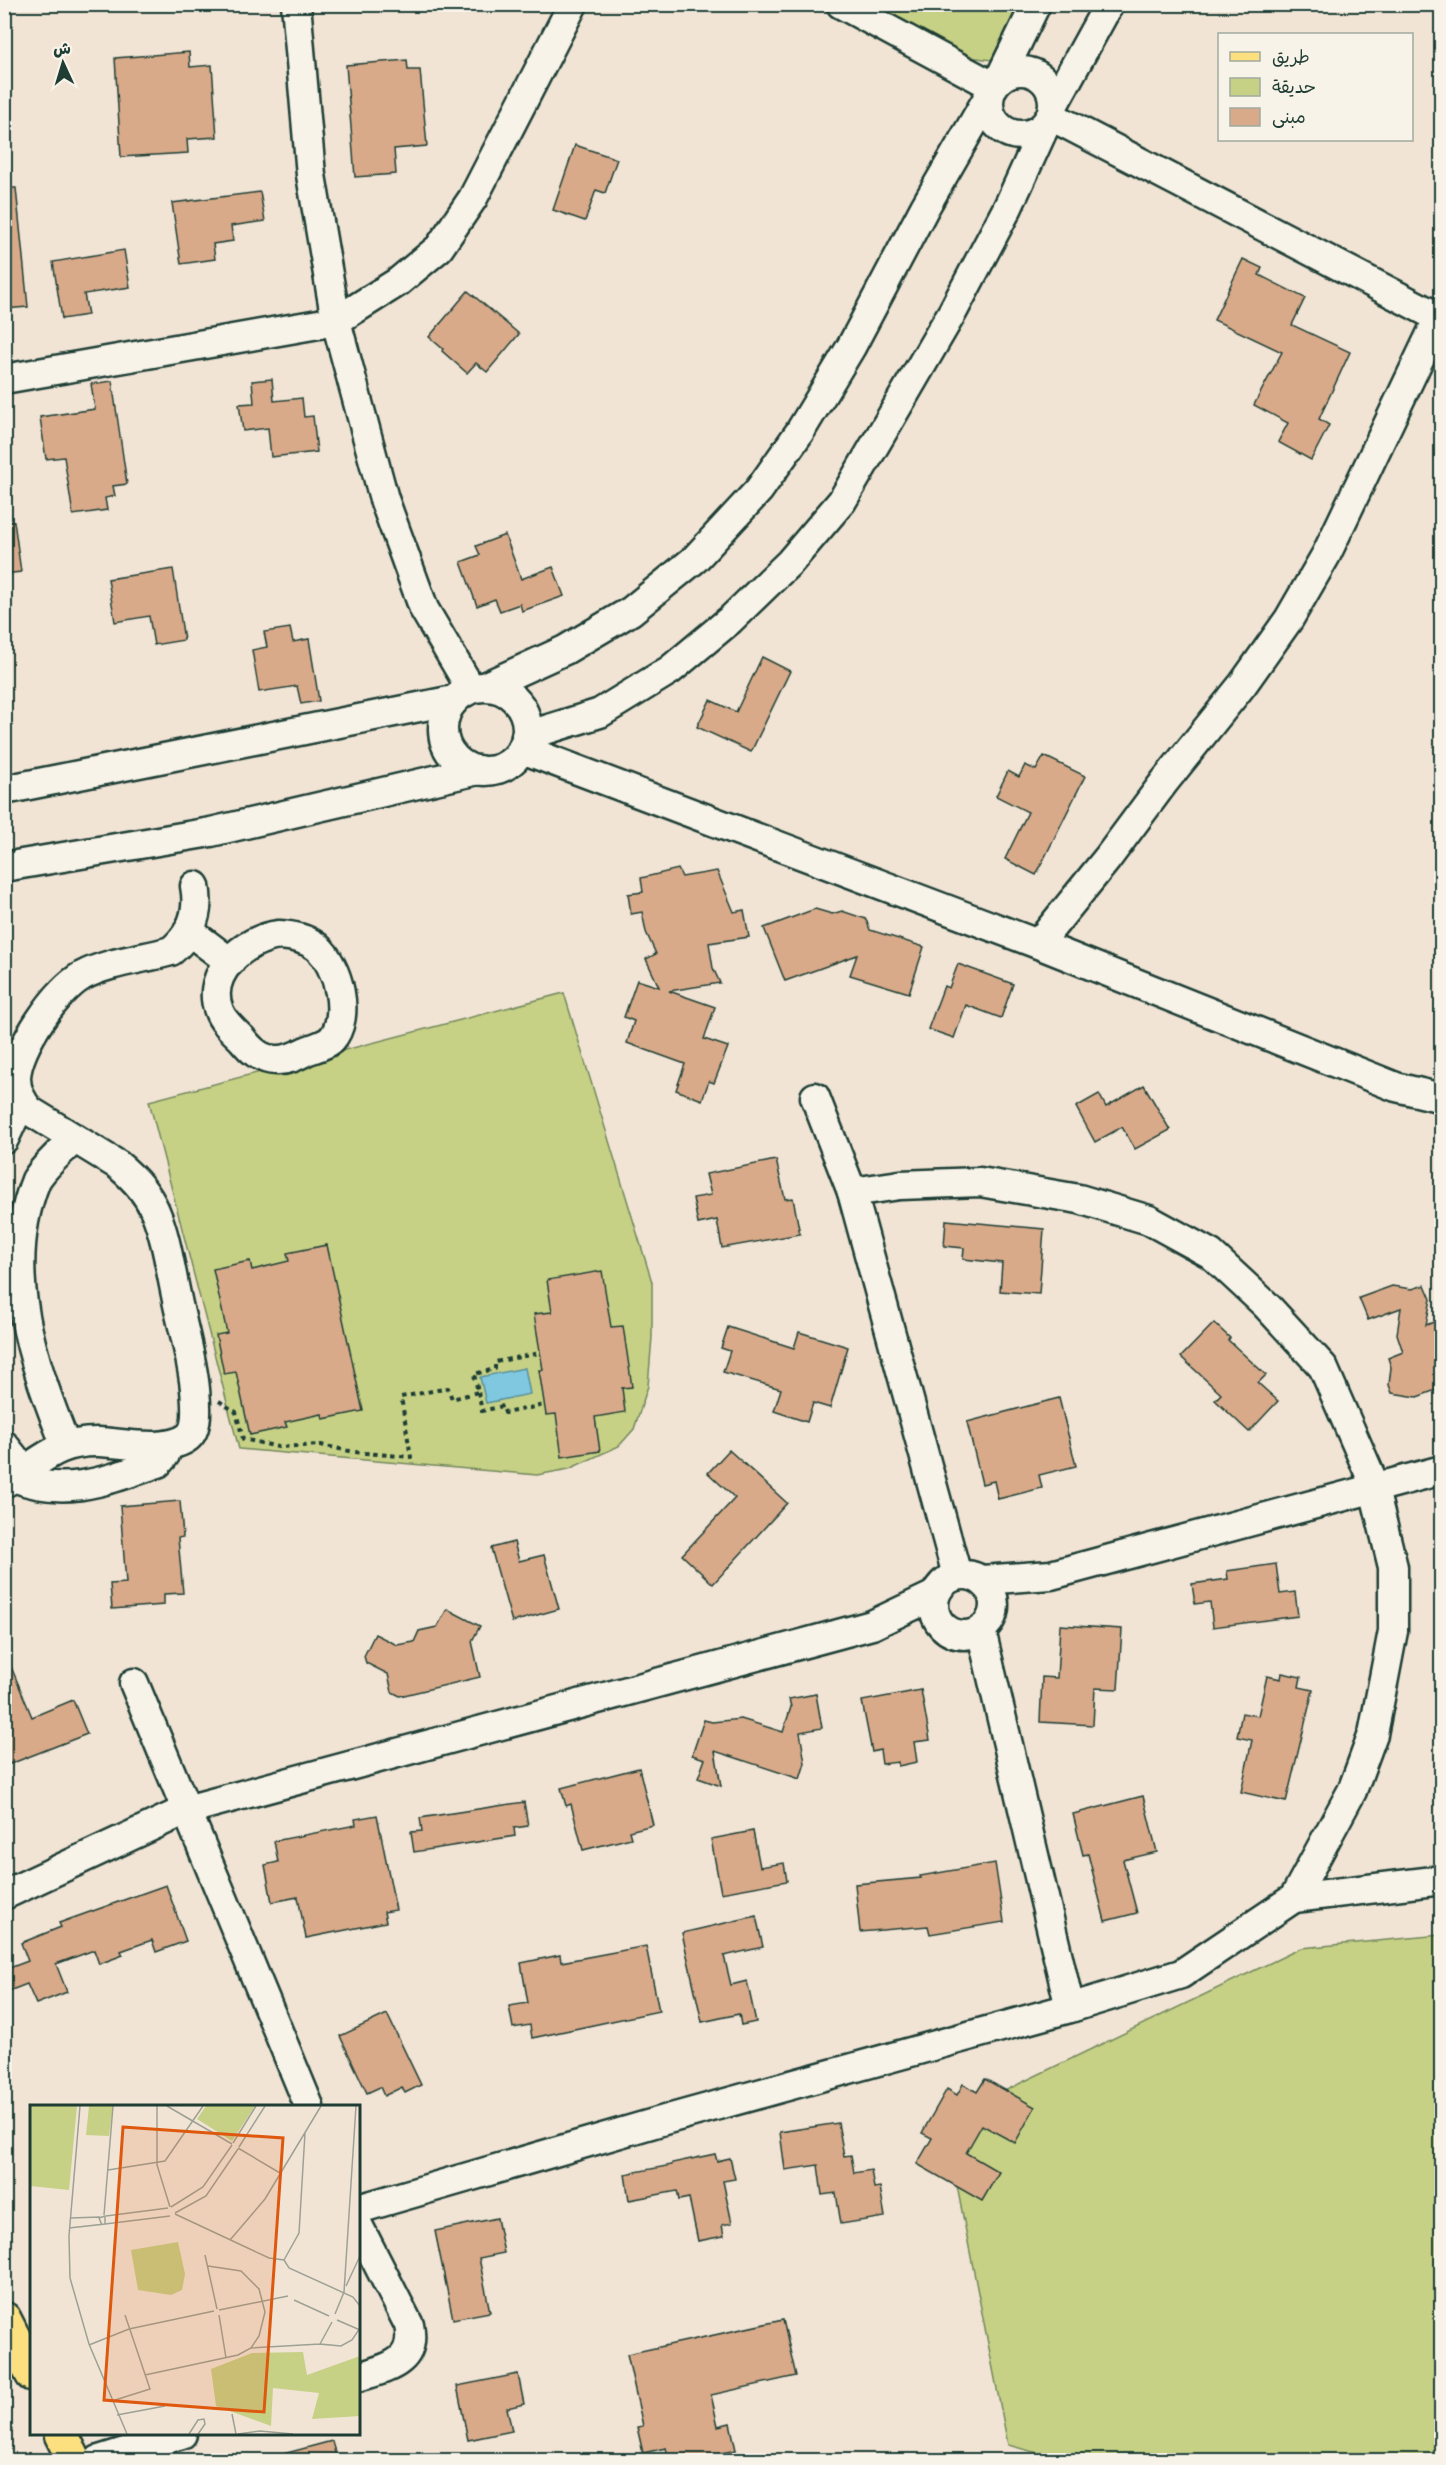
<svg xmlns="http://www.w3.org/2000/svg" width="1446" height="2465" viewBox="0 0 1446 2465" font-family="'Gochi Hand','Playpen Sans Arabic',sans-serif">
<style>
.green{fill:#c6d185;stroke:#72875c;stroke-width:1.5}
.water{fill:#7fc8e0;stroke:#59909b;stroke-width:1.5}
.building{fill:#d8aa89;stroke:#1f3d34;stroke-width:1.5}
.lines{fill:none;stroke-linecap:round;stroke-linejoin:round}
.minor-casing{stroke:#1f3d34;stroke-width:33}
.major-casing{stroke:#1f3d34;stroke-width:38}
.path{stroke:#1f3d34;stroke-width:4;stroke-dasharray:4.5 4.5;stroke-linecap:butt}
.minor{stroke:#f7f3e8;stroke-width:28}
.major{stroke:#fce080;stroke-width:33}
.inset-road{fill:none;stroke:#9da195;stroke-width:1.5}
.view{fill:#de580e;fill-opacity:0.15;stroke:#de580e;stroke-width:3}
.inset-edge{fill:none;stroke:#1f3d34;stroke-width:3}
</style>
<rect width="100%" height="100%" fill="#f1e4d5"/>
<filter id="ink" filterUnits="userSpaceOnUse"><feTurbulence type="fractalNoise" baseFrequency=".0167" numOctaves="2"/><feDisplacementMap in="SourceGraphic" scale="12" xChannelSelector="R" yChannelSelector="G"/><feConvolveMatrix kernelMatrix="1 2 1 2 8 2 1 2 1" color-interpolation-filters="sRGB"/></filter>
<g filter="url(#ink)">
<g class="green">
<polygon points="875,5 1022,5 992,60 969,57"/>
<polygon points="564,993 652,1282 652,1337 648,1386 634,1429 619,1446 569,1469 537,1475 239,1449 149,1101"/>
<polygon points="1441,1935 1441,2460 1063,2460 1008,2445 944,2120 1301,1948"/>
</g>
<polygon class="water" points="525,1368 530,1394 486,1403 480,1377"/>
<g class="building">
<polygon points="189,52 190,67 212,65 217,137 187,139 188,153 121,157 115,58"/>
<polygon points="407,60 408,70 420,70 427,146 394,149 396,174 355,177 346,65"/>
<polygon points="575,145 617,159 605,193 596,190 585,221 553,210"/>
<polygon points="4,188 16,188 28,307 4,309"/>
<polygon points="260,192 265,221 231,226 233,241 213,244 215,259 181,264 172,203"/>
<polygon points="124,250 130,287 84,294 88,315 62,319 53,262"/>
<polygon points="1243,259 1262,268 1259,275 1305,298 1292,325 1350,352 1319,419 1329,425 1311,460 1278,442 1288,423 1254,405 1282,352 1214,320"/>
<polygon points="468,291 519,334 487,372 476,363 467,373 442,351 443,349 429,337"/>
<polygon points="272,379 274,401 302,398 304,417 313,416 317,452 271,457 268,428 243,431 239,404 254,403 252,381"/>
<polygon points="112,381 127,484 113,486 115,496 105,498 107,510 73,515 64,457 46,459 40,417 95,409 91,384"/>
<polygon points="14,521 21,572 4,574 4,522"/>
<polygon points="505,535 521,579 553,567 564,596 522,611 520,604 500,611 495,599 477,606 461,562 480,555 476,546"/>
<polygon points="173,569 184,640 154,645 149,616 115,622 108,579"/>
<polygon points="290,628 293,642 309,639 319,701 301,704 297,686 259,692 252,650 267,647 264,632"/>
<polygon points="762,657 790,671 751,752 697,727 710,700 736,712"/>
<polygon points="1044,756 1085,776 1036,875 1005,859 1028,812 996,796 1008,771 1019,777 1025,765 1036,770"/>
<polygon points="678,869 682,877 717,871 734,912 744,910 749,937 709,943 713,968 720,983 669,991 715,1007 704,1039 728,1047 714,1083 709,1081 702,1100 676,1090 685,1064 627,1043 634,1021 624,1017 637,980 659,987 646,959 656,954 646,932 642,912 631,914 628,894 643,892 641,878"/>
<polygon points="815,909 832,914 842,911 866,919 870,930 924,947 909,993 850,975 857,955 785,981 764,928"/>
<polygon points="958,964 1013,984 1001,1018 966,1005 954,1038 928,1029 944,986 949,988"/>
<polygon points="1144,1085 1170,1130 1135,1149 1122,1127 1095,1142 1076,1107 1099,1094 1106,1107"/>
<polygon points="776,1160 785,1199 793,1198 800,1234 722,1248 717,1220 698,1224 693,1198 711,1195 706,1174"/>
<polygon points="946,1220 1044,1229 1039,1294 1000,1291 1002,1263 963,1259 964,1248 944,1246"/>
<polygon points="327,1245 363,1411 323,1419 322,1414 285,1422 287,1427 250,1435 236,1372 224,1374 216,1335 227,1333 213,1269 250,1261 252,1270 289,1261 287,1253"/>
<polygon points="602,1271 611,1327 623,1326 632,1387 622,1388 625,1412 595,1417 600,1451 562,1457 556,1414 546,1415 539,1370 543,1370 534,1314 552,1312 547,1280"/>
<polygon points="1425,1285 1431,1299 1426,1325 1442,1319 1442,1354 1436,1390 1417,1397 1392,1393 1389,1385 1391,1367 1388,1358 1403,1352 1397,1334 1401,1308 1368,1320 1359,1298 1392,1286 1412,1289"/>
<polygon points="1214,1323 1230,1338 1228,1340 1266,1375 1258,1383 1278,1401 1249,1432 1215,1400 1221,1394 1181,1357"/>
<polygon points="728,1327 794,1348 799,1332 848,1347 830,1408 813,1403 807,1422 774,1411 781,1389 723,1372 730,1351 721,1348"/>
<polygon points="1059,1398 1076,1466 1039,1475 1042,1488 998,1499 994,1481 982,1484 967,1422"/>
<polygon points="729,1450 787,1503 713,1584 682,1555 735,1498 708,1473"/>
<polygon points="180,1501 183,1537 178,1538 183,1593 164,1594 164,1605 112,1609 110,1584 126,1583 120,1506"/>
<polygon points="514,1542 519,1561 544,1555 559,1609 512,1622 491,1548"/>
<polygon points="1276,1564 1280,1594 1295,1592 1298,1616 1213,1627 1210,1602 1195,1604 1192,1584 1228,1579 1227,1571"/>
<polygon points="447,1609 480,1626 472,1641 480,1677 400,1696 392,1692 388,1674 366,1663 364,1656 375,1634 397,1645 414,1642 419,1631 437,1627"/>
<polygon points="1060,1625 1122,1629 1118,1689 1095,1688 1093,1725 1040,1722 1042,1677 1057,1678"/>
<polygon points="4,1650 32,1717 73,1700 87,1734 10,1764 4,1751"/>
<polygon points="1282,1673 1301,1677 1299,1687 1313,1690 1286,1802 1241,1792 1252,1740 1237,1737 1242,1713 1258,1716 1267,1676 1281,1679"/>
<polygon points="921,1690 930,1740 914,1742 917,1762 898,1766 898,1762 882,1764 880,1750 872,1752 862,1701"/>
<polygon points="816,1694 822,1728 800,1732 805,1763 800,1779 715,1751 721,1786 698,1778 705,1759 692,1755 704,1720 712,1722 741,1719 783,1732 791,1707 789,1699"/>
<polygon points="639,1768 653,1825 629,1831 631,1838 583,1850 571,1804 566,1806 561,1788"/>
<polygon points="1143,1796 1157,1852 1123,1860 1137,1913 1105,1921 1088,1854 1083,1855 1073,1814"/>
<polygon points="524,1802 528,1826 514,1828 515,1836 414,1852 411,1832 422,1831 420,1818"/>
<polygon points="377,1815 396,1910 384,1912 386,1922 306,1938 298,1897 272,1902 265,1865 278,1862 274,1841 356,1825 355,1819"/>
<polygon points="753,1831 760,1867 784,1863 787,1881 721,1893 711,1839"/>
<polygon points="995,1863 1004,1922 930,1934 928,1926 860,1932 855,1884 921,1878 920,1876"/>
<polygon points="166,1885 186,1941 156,1952 152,1940 121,1951 123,1955 99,1964 94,1950 56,1964 67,1992 36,2004 27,1984 4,1993 4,1970 28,1961 21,1943 61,1927 59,1923"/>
<polygon points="756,1916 763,1947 724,1956 731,1985 747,1981 756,2022 741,2025 739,2014 702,2022 682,1933"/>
<polygon points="646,1946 659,2011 532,2038 530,2025 513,2028 509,2006 528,2003 521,1963 560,1955 561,1962"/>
<polygon points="387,2014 421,2085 405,2093 402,2087 384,2096 380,2087 367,2093 340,2036"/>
<polygon points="985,2079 1035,2107 1015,2143 982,2125 966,2153 999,2172 982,2201 917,2164 932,2138 922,2133 947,2089 957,2095 963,2084 977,2092"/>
<polygon points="838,2123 844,2156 851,2155 854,2173 871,2170 874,2188 880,2187 885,2217 841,2224 836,2193 822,2195 818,2165 785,2170 780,2132"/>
<polygon points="715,2154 717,2161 730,2158 735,2179 723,2181 732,2223 722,2225 724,2236 698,2241 689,2198 679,2200 677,2191 629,2200 625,2174 672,2165 672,2163"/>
<polygon points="497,2218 504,2253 479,2258 490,2312 453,2319 435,2231"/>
<polygon points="783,2320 796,2376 711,2395 718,2426 730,2423 736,2450 717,2454 718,2460 669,2460 666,2448 643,2453 637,2427 643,2426 627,2354"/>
<polygon points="518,2374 524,2404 507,2408 512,2431 468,2440 457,2386"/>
<polygon points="332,2441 337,2460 279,2460 279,2455"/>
</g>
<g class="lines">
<g class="minor-casing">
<g id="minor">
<polyline points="296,4 311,175 336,321 384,499 424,609 471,689"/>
<polyline points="841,4 993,86"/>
<circle cx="1021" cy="103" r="32"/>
<polyline points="1000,78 1036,4"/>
<polyline points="1054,104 1109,4"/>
<polyline points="1051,116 1438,317"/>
<polyline points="4,379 336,321 398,282 439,248 473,198 573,4"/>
<polyline points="486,686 565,650 631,611 695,559 759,490 799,433 851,347 925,207 989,96"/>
<circle cx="485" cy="729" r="42"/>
<polyline points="526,736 600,713 670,670 730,620 790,562 842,501 886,426 953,311 1008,207 1045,126"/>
<polyline points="522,749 1038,944 1396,1087 1442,1098"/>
<polyline points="4,790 454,700"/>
<polyline points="4,867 211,832 478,770"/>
<polyline points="189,931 230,962"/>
<path d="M279,935c14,1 26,3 38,12 21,18 35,70 14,93 -6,5 -17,8 -25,11 -10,5 -19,10 -30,9 -15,0 -25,-10 -34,-21 -8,-8 -19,-17 -23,-28 -15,-38 26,-72 60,-76z"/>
<polyline points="1038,944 1107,859 1165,781 1243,684 1289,619 1326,555 1442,311"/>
<polyline points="815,1097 852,1192 957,1575"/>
<polyline points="4,1139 22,1101"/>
<polyline points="4,1445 23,1469"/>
<path d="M66,1446c-34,-86 -66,-176 -30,-266 10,-16 25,-28 38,-41"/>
<path d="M14,1477c51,21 94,3 144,-14l7,-8 2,-10"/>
<path d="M4,1483c36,-19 49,-42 95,-41 24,1 69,11 89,-5 11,-9 8,-35 7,-48 -3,-32 -13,-63 -19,-94 -6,-28 -10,-58 -21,-84 -8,-19 -21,-33 -37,-46l-88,-54c-8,-9 -14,-20 -14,-33 1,-31 40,-87 66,-102 26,-14 61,-17 89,-25 21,-17 29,-39 24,-65"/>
<circle cx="964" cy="1605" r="30"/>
<polyline points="982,1580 1051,1575 1442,1470"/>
<polyline points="981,1630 1070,2008"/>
<polyline points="134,1683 309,2106"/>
<polyline points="4,1895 186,1810 872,1625 935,1595"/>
<polyline points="1294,1898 1442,1880"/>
<polyline points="358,2209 668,2119 1070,2008 1181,1974 1294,1898 1352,1791 1373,1734 1384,1678 1393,1631 1393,1567 1371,1477 1323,1367 1266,1305 1211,1254 1149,1220 1079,1199 980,1182 900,1185 852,1192"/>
<path d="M358,2225l51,100c8,38 -22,43 -51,52"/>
<polyline points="99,2460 182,2434"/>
</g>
</g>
<g class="major-casing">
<g id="major">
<polyline points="4,2319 32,2374"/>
<polyline points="61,2434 74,2460"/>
</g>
</g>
<g class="path">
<polyline points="478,1392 482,1411 503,1406 505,1413 544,1405"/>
<polyline points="219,1401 236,1412 243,1439 278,1447 321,1445 354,1452 411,1457 401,1397 448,1388 452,1399 478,1392 474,1374 495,1369 495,1362 540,1353"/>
</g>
<use href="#minor" class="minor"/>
<use href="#major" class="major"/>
</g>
</g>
<g transform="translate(30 2105)">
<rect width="330" height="330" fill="#f1e4d5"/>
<path d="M0,1h47l-8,84 -39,-4zM59,1h24l-4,30 -23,-1zM176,1h49l-23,35 -35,-22zM148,137l7,32 -3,16 -11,5 -33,-5 -7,-40zM273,247l4,23 53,-19v60l-48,3 7,-26 -46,-5 -2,38 -55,-20 -5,-37 41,-16z" fill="#c6d185"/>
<path class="inset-road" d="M50,1l-11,130 1,42 19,66 38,90M127,1v59l13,42M137,1l65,38M203,38l23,-37M209,42l26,-41M208,43l42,25M78,65l57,-9 38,-55M141,102l32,-20 29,-42M145,108l31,-17 32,-47M145,109l94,44 15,2 5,8 64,29 7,9M74,110l9,-109M76,111l62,-8M40,113l30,-1M75,119l65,-8M39,123l36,-4v-8l-6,2 3,7M200,135l35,-41 56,-93M175,150l12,54M254,155l15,-27 6,-100M316,181l14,-30M264,195l35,16M189,205l69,-14M305,209l9,-22 12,-186M189,210l7,43M307,215l23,10M302,217l-12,22 21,2 11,-6 8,-12M59,240l40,-16 85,-18M221,243l69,-4M115,270l93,-20 13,-7 8,-12 6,-24 -6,-23 -18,-18 -33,-5M82,296l38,-12 -25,-74M202,309l4,20M87,310l48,-9M159,329l9,-14 6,-1 1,5 -7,10M208,329l22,-3 33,3"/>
<path class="view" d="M93,22l160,11 -19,274 -160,-12z"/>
<rect width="330" height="330" class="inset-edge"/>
</g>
<rect width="1446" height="2465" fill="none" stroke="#f7f3e8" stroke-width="24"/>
<rect x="12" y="12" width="1422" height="2441" fill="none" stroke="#1f3d34" stroke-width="2" filter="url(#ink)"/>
<rect x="1218" y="33" width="195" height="108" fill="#f7f3e8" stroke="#a1aaa0" stroke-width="1.5"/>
<rect x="1230" y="52" width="30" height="9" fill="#fce080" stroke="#a1aaa0" stroke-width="1.5"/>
<text x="1272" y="63" font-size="18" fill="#1f3d34">طريق</text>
<rect x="1230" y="78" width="30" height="18" fill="#c6d185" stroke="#a1aaa0" stroke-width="1.5"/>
<text x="1272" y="93" font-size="18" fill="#1f3d34">حديقة</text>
<rect x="1230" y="108" width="30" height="18" fill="#d8aa89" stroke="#a1aaa0" stroke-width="1.5"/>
<text x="1272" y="123" font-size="18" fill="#1f3d34">مبنى</text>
<g transform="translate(63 63) rotate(356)" stroke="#f7f3e8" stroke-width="4.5" paint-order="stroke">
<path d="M0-4.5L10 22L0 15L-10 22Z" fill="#1f3d34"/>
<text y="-9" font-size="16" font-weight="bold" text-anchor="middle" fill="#1f3d34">ش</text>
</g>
</svg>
